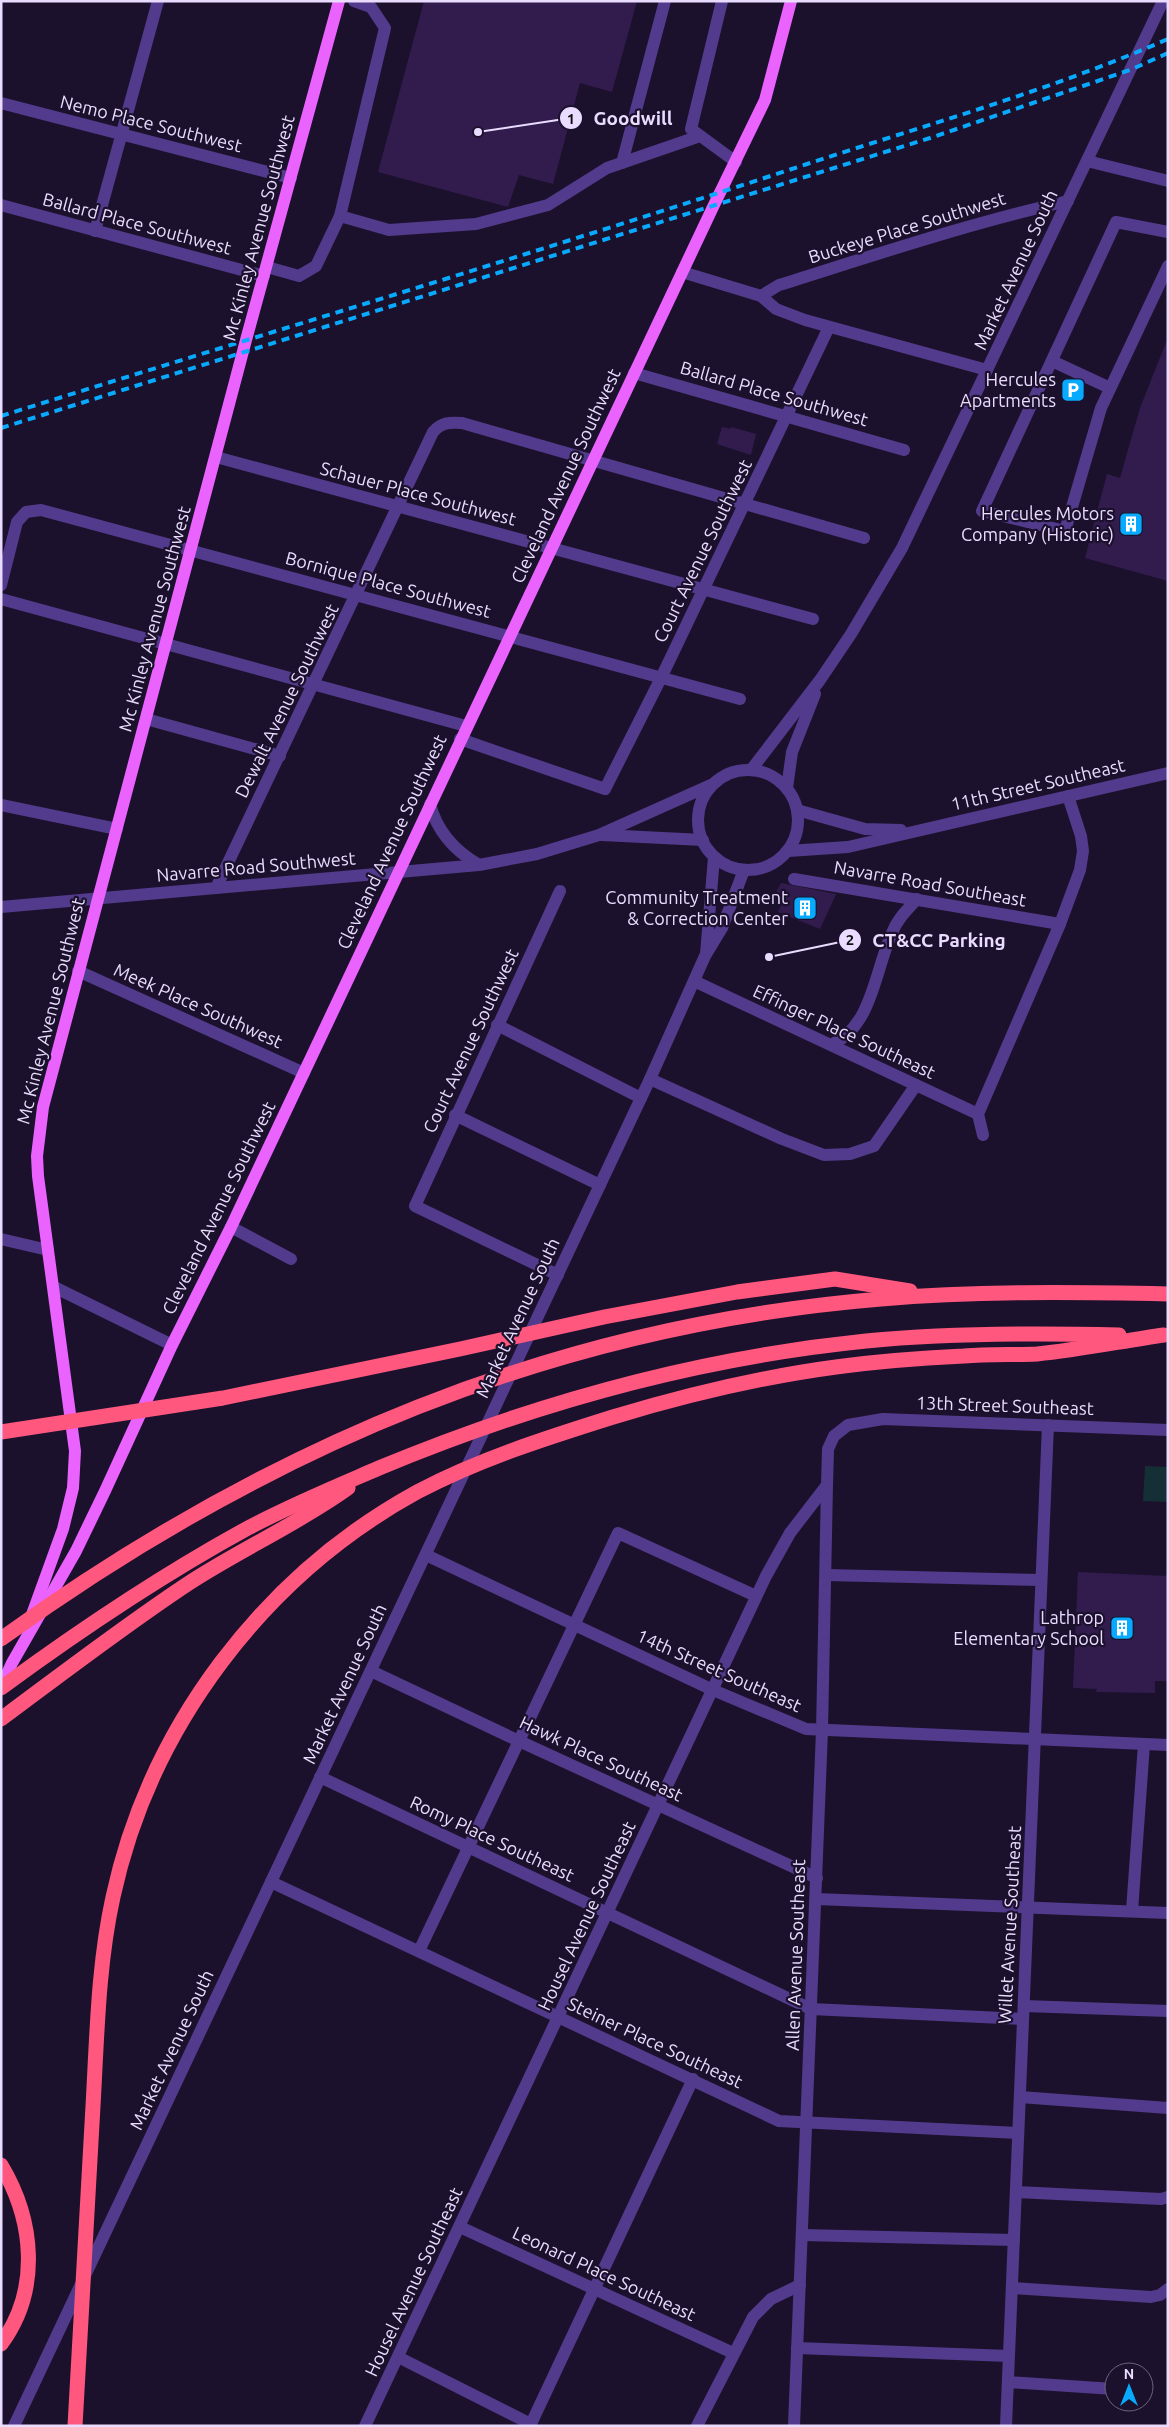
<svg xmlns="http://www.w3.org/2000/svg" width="1169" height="2427" viewBox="0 0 1169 2427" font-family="Ubuntu,sans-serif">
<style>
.green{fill:#142f36}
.building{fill:#321c4e}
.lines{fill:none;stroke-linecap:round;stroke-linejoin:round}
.minor{stroke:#523b8c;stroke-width:12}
.major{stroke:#eb63ff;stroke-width:12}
.highway{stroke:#ff577e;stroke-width:15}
.rail{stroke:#08aaff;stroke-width:4;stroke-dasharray:8 6;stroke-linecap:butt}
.labels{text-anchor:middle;stroke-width:4.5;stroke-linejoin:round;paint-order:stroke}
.street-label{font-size:18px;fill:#e9dcff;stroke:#1c112c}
.poi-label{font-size:18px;fill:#e9dcff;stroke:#1c112c;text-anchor:end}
.leader{fill:none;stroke:#e9dcff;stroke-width:2}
.callout-dot{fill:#e9dcff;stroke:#1c112c;stroke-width:2}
.mark-label{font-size:15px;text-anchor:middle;font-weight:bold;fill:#111}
.callout-label{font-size:19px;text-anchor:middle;font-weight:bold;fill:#e9dcff;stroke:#1c112c;stroke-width:4.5;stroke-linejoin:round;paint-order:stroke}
</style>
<rect width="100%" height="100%" fill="#1c112c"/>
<polygon class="green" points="1145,1466 1168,1467 1168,1502 1143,1501"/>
<g class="building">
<polygon points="424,1 637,1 612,92 580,83 553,184 519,175 508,207 378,172"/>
<polygon points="1167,340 1168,340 1168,581 1085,558 1107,474 1120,478 1140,408"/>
<polygon points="722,427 731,429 731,427 756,434 751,455 717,444"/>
<polygon points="781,883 836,894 820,929 778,912 781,905 771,902"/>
<polygon points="1078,1572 1168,1576 1168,1681 1155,1681 1155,1693 1096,1692 1097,1689 1073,1688"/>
</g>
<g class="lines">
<g class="minor">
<polyline points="722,1 691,129 736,162"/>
<polyline points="1,103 291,178"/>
<polyline points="1087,161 1168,181"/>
<polyline points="622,163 665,1"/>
<polyline points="1,205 264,276"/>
<polyline points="340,216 389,230 476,224 548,205 607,168 700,136"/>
<polyline points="95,231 158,1"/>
<polyline points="1168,232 1116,222 982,511 1065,531 1101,408 1168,266"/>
<polyline points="267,267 299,276 316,266 340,216 385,28 371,7 354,1"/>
<polyline points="682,272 761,296 776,309 805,320 987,370"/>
<path d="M761,296l18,-11c96,-30 191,-62 289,-84"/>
<polyline points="1052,361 1110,388"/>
<polyline points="634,373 904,450"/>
<polyline points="216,457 813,619"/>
<polyline points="1,585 17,522 26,512 41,510 740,699"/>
<polyline points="1,599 466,726"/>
<polyline points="146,719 280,756"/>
<polyline points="460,739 605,789 661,678 829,327"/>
<circle cx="748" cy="820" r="50"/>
<polyline points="751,770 820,680 851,634 902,548 1163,1"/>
<polyline points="787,788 792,752 815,694"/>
<path d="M430,804c7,28 25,47 49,61"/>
<polyline points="1,805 117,829"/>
<polyline points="797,810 865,829 901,830"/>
<polyline points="602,835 703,840"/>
<polyline points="788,851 848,847 1168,773"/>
<polyline points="794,879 1060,924"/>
<path d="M216,888l217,-456c9,-10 17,-10 29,-9l402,115"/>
<polyline points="1,907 479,865 537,854 599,835 713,784"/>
<polyline points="706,954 714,857"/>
<polyline points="78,971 304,1073"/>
<polyline points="694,981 978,1114"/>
<polyline points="497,1025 641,1098"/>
<path d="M831,1045c42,-19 44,-76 61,-112 5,-14 16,-24 25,-34"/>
<polyline points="650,1079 782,1139 824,1155 850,1154 874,1146 916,1085"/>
<polyline points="455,1115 600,1185"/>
<polyline points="983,1135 978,1114 1060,924 1080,870 1083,851 1081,836 1068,796"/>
<polyline points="231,1227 291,1259"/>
<polyline points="1,1239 48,1250"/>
<polyline points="558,1275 415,1206 560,891"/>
<polyline points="54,1287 172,1345"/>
<polyline points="426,1555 713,1690 806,1729 1168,1745"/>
<polyline points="826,1575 1041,1580"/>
<polyline points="371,1671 519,1741 817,1878"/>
<polyline points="320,1777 811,2009 1023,2019"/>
<polyline points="271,1882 779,2121 1018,2133"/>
<polyline points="816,1899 1168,1913"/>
<polyline points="1132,1911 1144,1744"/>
<polyline points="419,1951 618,1533 756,1596"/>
<polyline points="1024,2006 1168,2011"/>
<polyline points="1020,2097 1168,2108"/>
<polyline points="1016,2192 1161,2199 1168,2197"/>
<polyline points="460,2227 733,2353"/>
<polyline points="802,2235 1014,2240"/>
<polyline points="1012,2288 1151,2297 1160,2295 1168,2289"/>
<polyline points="797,2348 1009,2356"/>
<polyline points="398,2357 531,2424"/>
<polyline points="1008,2382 1114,2389"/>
<polyline points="14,2426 650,1079 705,956 722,928 744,870"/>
<polyline points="365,2426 766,1576 790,1533 827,1485 828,1449 834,1436 848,1425 883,1419 1168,1430"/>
<polyline points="530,2426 693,2079"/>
<polyline points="697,2426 753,2317 771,2299 800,2285"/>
<polyline points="794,2426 822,1731 827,1485"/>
<polyline points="1006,2426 1048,1425"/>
</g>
<g class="major">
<polyline points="30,1620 63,1529 73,1488 75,1451 38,1176 37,1156 43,1107 246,340 339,1"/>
<polyline points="1,1687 12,1663 76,1551 105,1491 172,1345 231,1227 713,207 765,100 791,1"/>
</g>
<g class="highway">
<polyline points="1,1432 223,1398 460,1349 604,1317 737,1292 835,1279 910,1291"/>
<path d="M1,1639c266,-192 551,-313 880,-340 95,-8 191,-7 287,-5"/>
<path d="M1,1688c79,-58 161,-113 247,-160 43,-23 87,-41 131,-60 156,-65 319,-110 487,-127 84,-8 169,-8 253,-6"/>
<path d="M1,1719c62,-46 123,-93 188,-136 52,-34 109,-59 159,-95"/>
<path d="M1,2165c33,55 40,125 0,179"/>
<path d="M75,2426c6,-107 12,-213 18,-320 4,-70 5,-141 20,-209 37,-171 151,-321 304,-405 63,-33 129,-54 196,-75 73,-22 148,-40 223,-50 43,-6 85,-9 128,-11 24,-2 49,-1 73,-2 42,-4 85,-13 127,-19"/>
</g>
<g class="rail">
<path d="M1,416c269,-84 539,-164 806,-252 119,-39 247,-75 361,-125"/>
<polyline points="1,428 930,138 1130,70 1168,53"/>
</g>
</g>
<defs>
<g id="parking-square" transform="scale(1.25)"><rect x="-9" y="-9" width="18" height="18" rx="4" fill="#08aaff" stroke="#1c112c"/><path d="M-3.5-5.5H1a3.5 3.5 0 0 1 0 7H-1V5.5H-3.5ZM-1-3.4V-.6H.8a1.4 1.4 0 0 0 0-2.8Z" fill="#fff"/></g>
<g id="building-square" transform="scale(1.25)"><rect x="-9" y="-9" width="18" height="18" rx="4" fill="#08aaff" stroke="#1c112c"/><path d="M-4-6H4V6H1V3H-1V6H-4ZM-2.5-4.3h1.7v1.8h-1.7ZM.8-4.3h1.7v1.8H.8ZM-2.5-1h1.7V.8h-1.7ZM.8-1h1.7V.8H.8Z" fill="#fff"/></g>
</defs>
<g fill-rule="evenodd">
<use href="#parking-square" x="1073" y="390"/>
<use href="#building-square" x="1131" y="524"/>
<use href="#building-square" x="805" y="908"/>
<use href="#building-square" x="1122" y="1628"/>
</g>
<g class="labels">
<g class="street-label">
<text transform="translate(151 124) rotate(14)" y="6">Nemo Place Southwest</text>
<text transform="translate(137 224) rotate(15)" y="6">Ballard Place Southwest</text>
<text transform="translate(259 228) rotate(-75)" y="6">Mc Kinley Avenue Southwest</text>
<text transform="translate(907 228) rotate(-17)" y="6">Buckeye Place Southwest</text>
<text transform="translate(1016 270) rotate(-65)" y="6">Market Avenue South</text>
<text transform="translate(774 394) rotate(16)" y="6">Ballard Place Southwest</text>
<text transform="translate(566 476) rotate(-65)" y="6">Cleveland Avenue Southwest</text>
<text transform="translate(418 494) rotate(15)" y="6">Schauer Place Southwest</text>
<text transform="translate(703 551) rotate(-64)" y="6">Court Avenue Southwest</text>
<text transform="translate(388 585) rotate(15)" y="6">Bornique Place Southwest</text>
<text transform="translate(155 619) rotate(-75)" y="6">Mc Kinley Avenue Southwest</text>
<text transform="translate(287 701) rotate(-64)" y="6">Dewalt Avenue Southwest</text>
<text transform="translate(1038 785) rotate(-13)" y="6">11th Street Southeast</text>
<text transform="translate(392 842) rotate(-65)" y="6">Cleveland Avenue Southwest</text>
<text transform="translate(256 867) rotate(-5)" y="6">Navarre Road Southwest</text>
<text transform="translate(930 884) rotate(10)" y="6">Navarre Road Southeast</text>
<text transform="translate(198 1006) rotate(24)" y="6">Meek Place Southwest</text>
<text transform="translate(51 1011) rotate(-76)" y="6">Mc Kinley Avenue Southwest</text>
<text transform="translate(844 1032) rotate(25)" y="6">Effinger Place Southeast</text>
<text transform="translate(471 1041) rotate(-65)" y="6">Court Avenue Southwest</text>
<text transform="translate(219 1208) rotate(-64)" y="6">Cleveland Avenue Southwest</text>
<text transform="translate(518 1318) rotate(-65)" y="6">Market Avenue South</text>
<text transform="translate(1005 1406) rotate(2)" y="6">13th Street Southeast</text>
<text transform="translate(719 1671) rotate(24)" y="6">14th Street Southeast</text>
<text transform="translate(345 1684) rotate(-65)" y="6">Market Avenue South</text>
<text transform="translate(601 1759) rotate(25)" y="6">Hawk Place Southeast</text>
<text transform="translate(492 1839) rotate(25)" y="6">Romy Place Southeast</text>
<text transform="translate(587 1916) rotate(-65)" y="6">Housel Avenue Southeast</text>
<text transform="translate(1010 1925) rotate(-87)" y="6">Willet Avenue Southeast</text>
<text transform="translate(796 1955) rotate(-88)" y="6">Allen Avenue Southeast</text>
<text transform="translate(655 2043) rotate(25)" y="6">Steiner Place Southeast</text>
<text transform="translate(172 2050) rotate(-65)" y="6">Market Avenue South</text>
<text transform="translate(604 2274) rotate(25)" y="6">Leonard Place Southeast</text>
<text transform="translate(414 2282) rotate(-65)" y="6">Housel Avenue Southeast</text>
</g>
<g class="poi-label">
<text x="1056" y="386">Hercules<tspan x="1056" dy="21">Apartments</tspan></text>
<text x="1114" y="520">Hercules Motors<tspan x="1114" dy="21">Company (Historic)</tspan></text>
<text x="788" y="904">Community Treatment<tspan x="788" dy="21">&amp; Correction Center</tspan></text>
<text x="1104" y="1624">Lathrop<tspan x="1104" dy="21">Elementary School</tspan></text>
</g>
</g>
<path class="leader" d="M478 132L571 118M769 957L850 940"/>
<g class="callout-dot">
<circle cx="478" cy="132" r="5"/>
<circle cx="769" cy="957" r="5"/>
<circle cx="571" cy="118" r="12"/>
<circle cx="850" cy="940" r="12"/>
</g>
<g class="mark-label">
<text x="571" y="124">1</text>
<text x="850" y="945">2</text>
</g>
<g class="callout-label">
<text x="633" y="125">Goodwill</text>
<text x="939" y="947">CT&amp;CC Parking</text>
</g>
<rect width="1169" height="2427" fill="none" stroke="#e9dcff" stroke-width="5"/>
<g transform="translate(1129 2387)"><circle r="24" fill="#1c112c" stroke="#6e6280"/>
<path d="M0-4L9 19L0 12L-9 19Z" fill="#08aaff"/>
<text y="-8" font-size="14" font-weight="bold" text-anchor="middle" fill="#e9dcff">N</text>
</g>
</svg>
